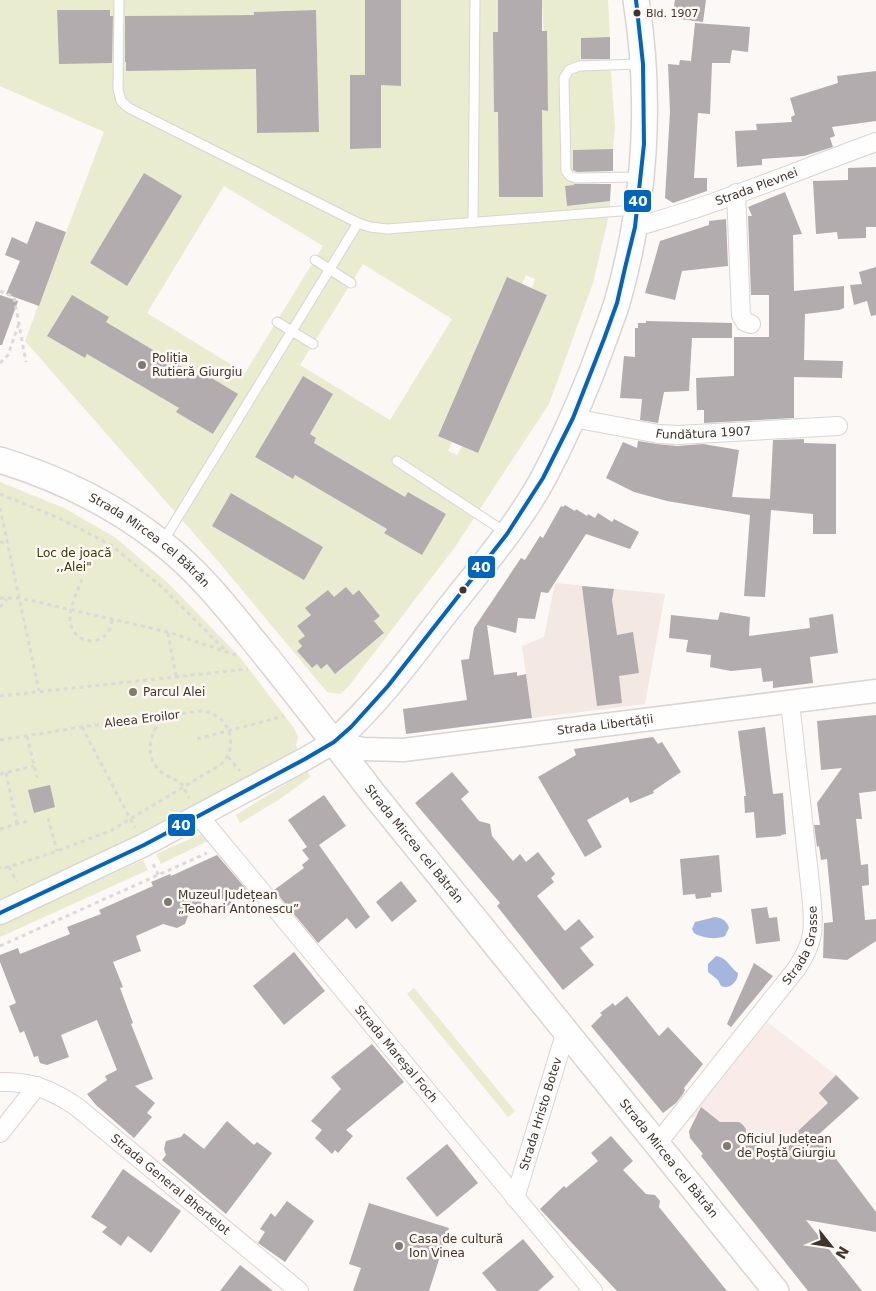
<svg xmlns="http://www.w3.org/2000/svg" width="876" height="1291" viewBox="0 0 876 1291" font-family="'DejaVu Sans',sans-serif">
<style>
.commercial{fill:#f9ece8}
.built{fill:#f3e8e2}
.green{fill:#e9ecce;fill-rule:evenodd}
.water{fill:#a4b6de}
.building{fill:#b3acae}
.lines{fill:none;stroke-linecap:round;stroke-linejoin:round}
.service-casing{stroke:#dbd4d0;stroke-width:11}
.minor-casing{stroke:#dbd4d0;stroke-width:20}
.tertiary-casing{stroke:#dbd4d0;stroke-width:25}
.secondary-casing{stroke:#dbd4d0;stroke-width:28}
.path{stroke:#dcdad9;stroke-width:3;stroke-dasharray:4 4;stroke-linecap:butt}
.service{stroke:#fefefe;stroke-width:9}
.minor{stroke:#fefefe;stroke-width:18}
.tertiary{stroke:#fefefe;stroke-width:22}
.secondary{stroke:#fefefe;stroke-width:25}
.bus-1-casing{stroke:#fef7f3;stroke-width:8}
.bus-1{stroke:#0065bd;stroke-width:4}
.bus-dot{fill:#41342d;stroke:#fef7f3;stroke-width:2}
.poi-dot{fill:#827973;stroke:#fef7f3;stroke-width:2}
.labels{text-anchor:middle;stroke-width:5;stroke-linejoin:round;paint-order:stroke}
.bus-label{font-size:11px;fill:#41342d;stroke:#fef7f3;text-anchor:start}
.street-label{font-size:12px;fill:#41342d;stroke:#fef7f3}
.poi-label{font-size:12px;fill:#41342d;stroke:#fef7f3;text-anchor:start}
.park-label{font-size:12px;fill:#393d07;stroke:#fef7f3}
.line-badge{stroke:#fef7f3;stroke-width:2}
.badge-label{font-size:14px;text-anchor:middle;font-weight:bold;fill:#fff}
</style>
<rect width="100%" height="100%" fill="#fbf8f6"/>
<polygon class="commercial" points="765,1020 836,1075 859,1098 742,1206 701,1156 703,1153 697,1118 689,1117"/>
<polygon class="built" points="555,583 665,594 645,704 532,718 522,646 544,637"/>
<g class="green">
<path d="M0,0h365v75h-15l1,74 30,-1v-63h20v-85h97l2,197 43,-1 -1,-86 5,1 -5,-111h66l2,37 -29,1v21h29l5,68 -2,22 -40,2 1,22 39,-1 -2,10 -46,5 2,19 43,-5v10l-17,72 -44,121 -94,143 -107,140 -8,7 -13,-2 -109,-131 -193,-220 79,-209 -104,-46zM110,10v53h-51l-2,-52zM316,10l3,121 -62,2 -2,-121zM243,15v54l-117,1v-54zM144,173l-17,113 -37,-23zM224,186l99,60 -78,127 -98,-60zM363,264l89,55 -62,101 -90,-55zM526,275l9,4 -3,9 15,7 -69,158 -16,-7 -5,9 -9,-4 4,-9 -14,-7 69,-157 15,6zM72,296l36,21 -2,5 91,54 3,-4 37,22 -23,40 -37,-22 2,-4 -92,-54 -2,4 -37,-22zM303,376l30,18 -23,40 6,4 -2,5 91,54 4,-5 36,22 -61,18 3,-3 -92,-54 -3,4 -37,-22zM231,493l91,54 -18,32 -92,-53zM346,587l7,8 6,-5 21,26 -6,5 10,13 -18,14 -6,-7 -13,23 -12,10 -8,-10h-10l-6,4 -14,-17 5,-5 -3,-5 6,-5 -8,-10 14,-11 -6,-7 23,-18 6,7z"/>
<polygon points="0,482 64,508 116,538 168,583 239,656 294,728 298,737 296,746 305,759 0,913"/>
<polygon points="307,771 310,777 280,799 240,823 236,815"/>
<polygon points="201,834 208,841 161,864 156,854"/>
<polygon points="143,860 148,870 0,937 0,925"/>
<polygon points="414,988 515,1111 508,1117 407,994"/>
</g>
<g class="water">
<path d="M715,917c7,1 12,4 14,11l-4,8c-9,4 -23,2 -31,-3l-2,-4 3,-7z"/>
<path d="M716,956c12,2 14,12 22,17 0,9 -9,17 -17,13l-3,-6 -10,-8v-8z"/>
</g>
<g class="building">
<polygon points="365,0 401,0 401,86 381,85 381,148 350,149 350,75 365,75"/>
<polygon points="498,0 542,0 542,31 547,31 548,111 542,110 543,197 499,197 498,112 494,112 493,32 498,32"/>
<polygon points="675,0 706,0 703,22 672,18"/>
<polygon points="57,10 110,10 110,16 113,16 112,63 59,64"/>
<polygon points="316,10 319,132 257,133 256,69 126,71 126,62 125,62 125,16 254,15 254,12"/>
<polygon points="695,23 750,27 748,52 732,50 730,63 712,63 710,114 698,113 694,178 707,178 707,191 673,203 665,198 670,112 668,64 679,65 680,60 691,61"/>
<polygon points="610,37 610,59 581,59 581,38"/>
<polygon points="876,71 876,121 832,127 835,136 830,138 833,147 820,151 804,156 762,159 762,165 737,167 735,131 757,130 756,124 792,122 791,117 795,115 790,98 838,83 837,76"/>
<polygon points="613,149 613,171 577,172 573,170 573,150"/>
<polygon points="876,167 876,227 866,227 866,238 838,239 837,232 816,234 813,181 848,180 848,168"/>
<polygon points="144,173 182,196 127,286 90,263"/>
<polygon points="574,184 611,184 610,201 567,206 565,186 574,185"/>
<polygon points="785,192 802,234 793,235 794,291 844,286 844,308 839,310 805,314 804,360 843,361 842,378 794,377 794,418 704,423 704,410 697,410 696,378 734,376 734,337 769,337 769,295 751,295 748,216 752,216 748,207"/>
<polygon points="726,219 728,266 682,271 675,300 645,293 660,241 709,225 709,221"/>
<polygon points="36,221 66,232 39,306 6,294 20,261 5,255 12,237 27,244"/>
<polygon points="876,267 876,315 871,316 867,301 854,305 850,285 862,284 859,272"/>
<polygon points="507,277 547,295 478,453 438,436"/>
<polygon points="0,295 18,301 2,345 0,345"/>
<polygon points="72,295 109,317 106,322 197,376 200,371 238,394 213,434 176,412 179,408 87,354 85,358 47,336"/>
<polygon points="646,321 732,323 732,338 692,338 689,391 664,392 658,423 640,420 642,399 620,398 624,356 635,357 635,328 638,328 638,323 646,323"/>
<polygon points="303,376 333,394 310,434 316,438 314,443 405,497 408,492 446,514 422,555 384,533 387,529 295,475 293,479 255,457"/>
<polygon points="804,439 804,443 836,444 836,534 813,534 813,514 771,510 765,597 744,596 750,515 667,501 634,492 606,478 623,442 637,448 638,441 657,444 677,446 703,444 739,450 732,497 770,499 773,440"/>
<polygon points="231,493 323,547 304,580 212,526"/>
<polygon points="565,505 575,511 576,509 587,516 588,514 595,518 598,513 612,522 614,519 639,532 630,549 586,534 548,593 541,592 535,619 518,618 516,633 487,625 494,675 517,672 517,676 526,674 532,718 406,734 403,709 467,700 461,660 469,659 474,628 521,558 525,560 540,536 543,538 561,506 563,507"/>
<polygon points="582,586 614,589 612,600 617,635 633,632 639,673 619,676 622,703 597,706"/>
<polygon points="346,587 353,595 359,590 380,616 374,621 384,633 335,674 327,664 321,669 317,664 312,668 297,651 302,646 298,641 305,636 297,626 311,615 305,608 328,590 334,597"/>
<polygon points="720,612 750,617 749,636 810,628 809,618 833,614 838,653 810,657 813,683 773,688 773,681 763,682 761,668 731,671 710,667 711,655 686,652 688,640 669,638 671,615 718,620"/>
<polygon points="876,715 876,791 859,793 862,819 856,819 861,865 868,864 869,885 862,886 865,920 876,919 876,941 847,960 823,958 824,923 833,922 827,859 821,860 819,846 817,847 814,825 820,825 817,803 842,768 821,770 817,721"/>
<polygon points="765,727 773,794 783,793 786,834 781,835 781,836 756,838 754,812 745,813 744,796 746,796 738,731"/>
<polygon points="653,737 658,744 662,742 681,772 653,791 654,793 630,803 628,797 587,820 602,847 585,857 538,777 576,755 574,749"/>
<polygon points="452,772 469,792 461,799 479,821 490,824 492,836 513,861 520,854 526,862 538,852 555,874 551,878 554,882 537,896 565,931 579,919 594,937 580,948 594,965 563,990 497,906 500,903 415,803"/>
<polygon points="50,785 55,807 34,813 28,790"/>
<polygon points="324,795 346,826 319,845 370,917 356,929 347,918 318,943 274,890 304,868 302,865 309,859 302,850 307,847 288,820"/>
<polygon points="217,855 246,889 228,906 218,895 190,910 185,924 177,928 163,924 136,936 141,951 113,962 123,987 120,988 133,1023 131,1024 153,1079 135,1086 155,1103 147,1113 152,1117 134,1138 96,1105 87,1094 107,1080 105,1076 117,1070 97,1020 61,1035 69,1057 47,1065 40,1063 38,1056 34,1057 24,1031 20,1033 9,1006 16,1003 0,962 0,955 18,948 20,954 70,934 67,927 101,914 99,910 153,886 151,882 170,874 171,876"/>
<polygon points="719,855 722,892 711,893 711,897 696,899 695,894 683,895 680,859"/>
<polygon points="401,881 417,901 392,922 376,902"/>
<polygon points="767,907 769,918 777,917 780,941 756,944 751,909"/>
<polygon points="294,952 325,991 284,1025 253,986"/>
<polygon points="754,963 773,976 731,1027 727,1024"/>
<polygon points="627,996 659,1036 668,1027 703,1064 684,1088 685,1090 683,1094 676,1103 663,1113 591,1026 602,1015 600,1013 613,1003 615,1006"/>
<polygon points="372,1044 404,1082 346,1130 353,1136 338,1153 335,1150 332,1154 315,1138 322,1130 311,1121 341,1089 331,1077"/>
<polygon points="836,1075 859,1098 818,1135 876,1212 876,1232 806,1220 862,1291 808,1291 701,1156 703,1154 690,1138 689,1131 701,1107 720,1122 739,1122 743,1125 746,1129 746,1133 769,1158 828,1103 819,1093"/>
<polygon points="227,1121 254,1145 257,1142 272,1153 226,1214 162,1160 166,1155 164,1149 166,1141 181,1137 184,1133 204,1149"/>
<polygon points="611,1136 633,1161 623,1170 646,1194 655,1195 660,1201 659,1207 727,1291 617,1291 540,1209 564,1186 566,1188 598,1161 591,1153"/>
<polygon points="447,1144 478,1183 437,1217 406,1178"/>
<polygon points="123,1169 181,1211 151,1253 128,1236 121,1246 102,1232 107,1227 91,1217"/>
<polygon points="287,1201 314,1221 285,1262 258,1243 265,1232 260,1229 271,1213 275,1217"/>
<polygon points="369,1203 449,1228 429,1291 353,1291 361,1268 349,1264"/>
<polygon points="523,1239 554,1277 538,1291 497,1291 482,1273"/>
<polygon points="240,1265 273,1291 220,1291"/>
</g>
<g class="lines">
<g class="service-casing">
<g id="service">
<polyline points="119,0 118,89 121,101 129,108 358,223 370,227 387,229 634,210"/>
<polyline points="638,177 576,178 570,176 566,171 564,78 569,70 579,66 640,64"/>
<polyline points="473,222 475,0"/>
<polyline points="315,260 351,283"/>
<polyline points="277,322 313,344"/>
<polyline points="397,461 505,532"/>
<polyline points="162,543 358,223"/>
</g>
</g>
<g class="minor-casing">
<g id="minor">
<polyline points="736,193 741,315 745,322 751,324"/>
<path id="s1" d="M635,227c82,-22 161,-56 241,-85"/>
<path id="s2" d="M573,418l86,16 19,1 160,-9"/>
<path id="s3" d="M199,816l394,475"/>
<path id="s4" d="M0,1082c31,-1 52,8 77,25l222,184"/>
<polyline points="0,1133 37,1086"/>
<path id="s5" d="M657,1144l140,-176c19,-29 17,-42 14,-75l-21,-191"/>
<path id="s6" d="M515,1198l51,-167"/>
</g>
</g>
<g class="tertiary-casing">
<g id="tertiary">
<path id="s7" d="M0,913l144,-68 161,-86 29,-17 28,7 41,1 473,-59"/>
</g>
</g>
<g class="secondary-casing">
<g id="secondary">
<path id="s8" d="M0,460c58,18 114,45 162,83 39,30 69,70 100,108 38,47 74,94 110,141l404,499"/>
<path d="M334,742c42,-37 75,-82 109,-126 35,-45 74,-89 101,-139 18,-34 33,-68 47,-103 9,-24 18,-47 26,-71 28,-98 35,-202 19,-303"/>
</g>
</g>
<g class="path">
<polyline points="0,291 14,297 26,362"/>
<polyline points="0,363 8,355 19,323"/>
<polyline points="0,494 61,519 111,545 163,588 226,651"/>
<polyline points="0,508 39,691"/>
<polyline points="0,542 7,543"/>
<path d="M82,579c-4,11 -11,25 -12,37 -2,30 40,35 42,3"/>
<polyline points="0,598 20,598 168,632 236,655"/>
<polyline points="0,607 7,599"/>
<polyline points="168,633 176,676"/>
<polyline points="0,696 248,669"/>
<path d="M154,719l2,8c-13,25 -4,47 24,54l9,17"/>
<polyline points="82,727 135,828"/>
<polyline points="27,736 37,778"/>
<polyline points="197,739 284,716"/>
<path d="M0,740l82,-13 119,-16c28,1 40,36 19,54l-110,66 -53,20 -48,16 -9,1"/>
<polyline points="228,757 240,771"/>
<polyline points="6,773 17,824"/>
<polyline points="0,774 34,766"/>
<polyline points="48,818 57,851"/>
<polyline points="0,829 28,821"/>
<polyline points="153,864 160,878"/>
<polyline points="9,867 17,882"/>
<polyline points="0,946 207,853"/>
</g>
<use href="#service" class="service"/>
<use href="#minor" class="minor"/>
<use href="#tertiary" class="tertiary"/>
<use href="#secondary" class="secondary"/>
<g class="bus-1-casing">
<polyline id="bus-1" points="0,913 144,845 305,759 334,742 351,727 388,686 507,534 543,478 573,418 604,339 617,303 625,268 635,227 644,144 643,64 636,0"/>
</g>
<use href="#bus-1" class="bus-1"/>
</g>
<g class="bus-dot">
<circle cx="637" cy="13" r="4.5"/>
<circle cx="463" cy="590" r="4.5"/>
</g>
<g class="poi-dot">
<circle cx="142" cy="365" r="5"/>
<circle cx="133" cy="692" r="5"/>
<circle cx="168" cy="902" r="5"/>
<circle cx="727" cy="1146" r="5"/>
<circle cx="399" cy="1246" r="5"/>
</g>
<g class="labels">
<g class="bus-label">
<text x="646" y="17">Bld. 1907</text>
</g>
<g class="street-label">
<text dy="4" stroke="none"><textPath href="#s1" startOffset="128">Strada Plevnei</textPath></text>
<text dy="4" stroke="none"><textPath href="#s2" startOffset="132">Fundătura 1907</textPath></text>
<text dy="4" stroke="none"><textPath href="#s8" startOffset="171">Strada Mircea cel Bătrân</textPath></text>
<text transform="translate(142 719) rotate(-7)" y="4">Aleea Eroilor</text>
<text dy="4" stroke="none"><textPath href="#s7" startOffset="649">Strada Libertății</textPath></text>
<text dy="4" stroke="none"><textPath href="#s8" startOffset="576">Strada Mircea cel Bătrân</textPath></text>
<text dy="4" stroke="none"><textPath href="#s5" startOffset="248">Strada Grasse</textPath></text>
<text dy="4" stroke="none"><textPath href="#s3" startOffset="309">Strada Mareșal Foch</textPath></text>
<text dy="4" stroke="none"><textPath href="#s6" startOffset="88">Strada Hristo Botev</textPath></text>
<text dy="4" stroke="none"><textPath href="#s8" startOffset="981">Strada Mircea cel Bătrân</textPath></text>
<text dy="4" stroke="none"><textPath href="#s4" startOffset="204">Strada General Bhertelot</textPath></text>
</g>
<g class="poi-label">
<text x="152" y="362">Poliția<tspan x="152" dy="14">Rutieră Giurgiu</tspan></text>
<text x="143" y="696">Parcul Alei</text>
<text x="178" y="899">Muzeul Județean<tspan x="178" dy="14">„Teohari Antonescu”</tspan></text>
<text x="737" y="1143">Oficiul Județean<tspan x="737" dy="14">de Poștă Giurgiu</tspan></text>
<text x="409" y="1243">Casa de cultură<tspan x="409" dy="14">Ion Vinea</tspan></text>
</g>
<g class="park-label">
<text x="74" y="557">Loc de joacă<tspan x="74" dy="14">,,Alei"</tspan></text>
</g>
</g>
<g class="line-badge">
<rect x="623" y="189" width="29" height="24" rx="5" fill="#0065bd"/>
<rect x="467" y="555" width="29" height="24" rx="5" fill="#0065bd"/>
<rect x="167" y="813" width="29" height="24" rx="5" fill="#0065bd"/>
</g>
<g class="badge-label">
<text x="638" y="206">40</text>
<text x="481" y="572">40</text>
<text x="181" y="830">40</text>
</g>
<g transform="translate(831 1246) rotate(120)" stroke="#fef7f3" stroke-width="4" paint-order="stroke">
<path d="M0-4L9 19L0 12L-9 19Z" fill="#41342d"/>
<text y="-8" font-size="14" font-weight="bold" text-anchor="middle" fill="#41342d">N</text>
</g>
</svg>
